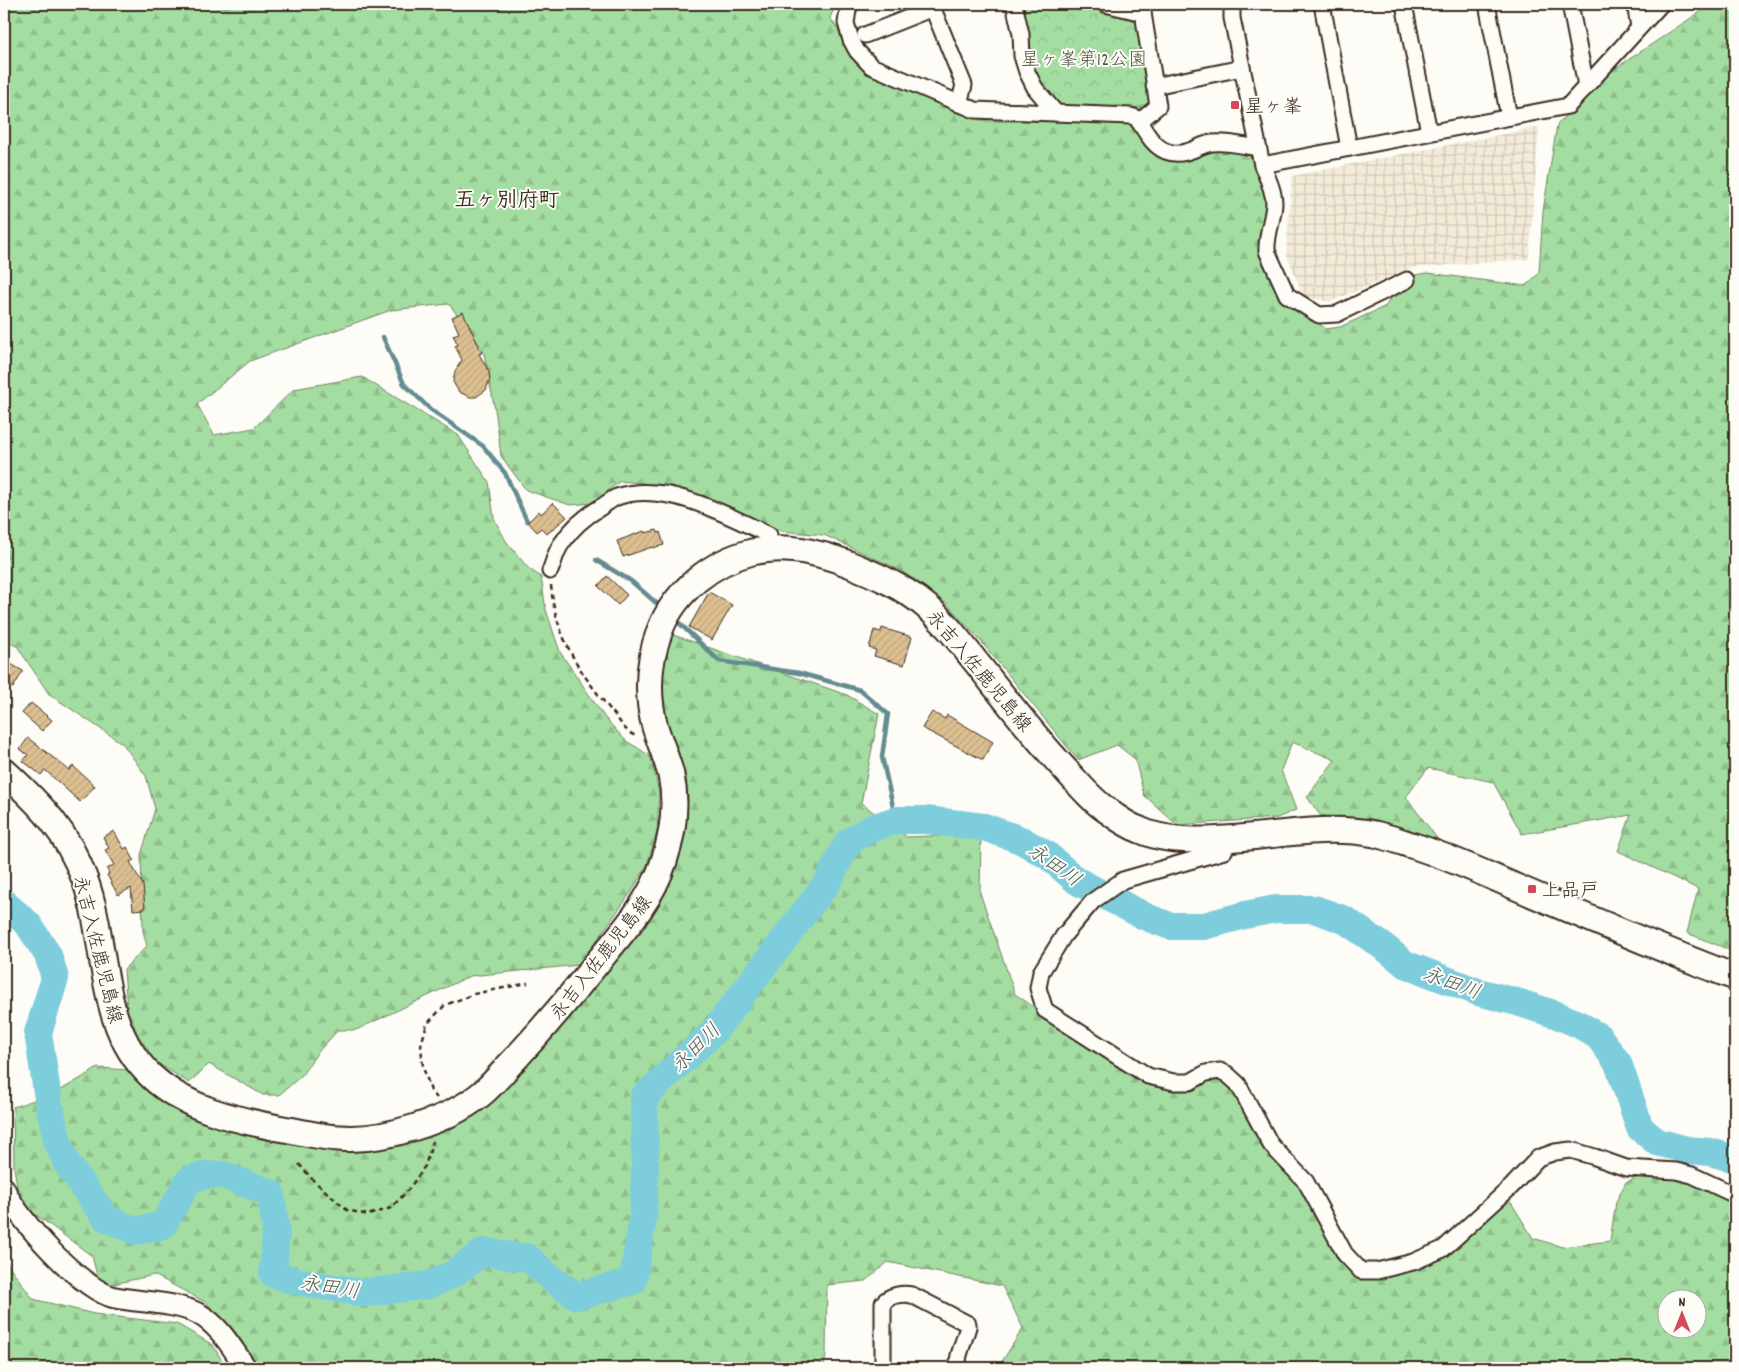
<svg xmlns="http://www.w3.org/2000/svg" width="1739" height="1372" viewBox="0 0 1739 1372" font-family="Dekko,'Klee One',sans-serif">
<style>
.industrial{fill:url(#industrial-grid)}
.forest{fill:url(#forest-firs);stroke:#708460;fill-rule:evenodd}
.park{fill:url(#park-crowns);stroke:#708460}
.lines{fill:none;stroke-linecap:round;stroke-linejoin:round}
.stream{stroke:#638c90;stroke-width:4.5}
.river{stroke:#7ecddc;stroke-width:28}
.building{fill:url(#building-hatch);stroke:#3b2a1e}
.minor-casing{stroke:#3b2a1e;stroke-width:19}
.tertiary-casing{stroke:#3b2a1e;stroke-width:24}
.primary-casing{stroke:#3b2a1e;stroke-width:29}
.path{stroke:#3b2a1e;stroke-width:2.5;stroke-dasharray:5 4;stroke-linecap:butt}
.minor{stroke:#fdfcf7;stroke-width:15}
.tertiary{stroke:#fdfcf7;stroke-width:20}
.primary{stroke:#fdfcf7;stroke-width:25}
.poi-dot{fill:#d1495b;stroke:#fdfcf7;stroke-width:2}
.labels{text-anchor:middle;stroke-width:4;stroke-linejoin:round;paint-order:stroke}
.park-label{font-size:19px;fill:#55573f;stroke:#fdfcf7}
.poi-label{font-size:19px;fill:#3b2a1e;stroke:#fdfcf7;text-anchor:start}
.street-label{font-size:19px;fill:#3b2a1e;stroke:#fdfcf7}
.water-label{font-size:20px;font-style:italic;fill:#4f5b57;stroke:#fdfcf7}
.quarter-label{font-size:21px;font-weight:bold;fill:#3b2a1e;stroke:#fdfcf7}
</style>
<defs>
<pattern id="industrial-grid" width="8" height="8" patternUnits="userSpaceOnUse" patternTransform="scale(1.25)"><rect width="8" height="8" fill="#f3ead8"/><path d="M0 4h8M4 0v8" fill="none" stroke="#d1c9b9"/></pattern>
<pattern id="forest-firs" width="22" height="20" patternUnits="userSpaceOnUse" patternTransform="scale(1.25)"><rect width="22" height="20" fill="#a4dda2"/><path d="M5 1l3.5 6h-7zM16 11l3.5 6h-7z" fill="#8ebe8b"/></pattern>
<pattern id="park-crowns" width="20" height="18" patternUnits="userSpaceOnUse" patternTransform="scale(1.25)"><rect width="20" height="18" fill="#a4dda2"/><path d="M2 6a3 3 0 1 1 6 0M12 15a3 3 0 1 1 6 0" fill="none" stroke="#8ebe8b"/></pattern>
<pattern id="building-hatch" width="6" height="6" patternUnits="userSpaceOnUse" patternTransform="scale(1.25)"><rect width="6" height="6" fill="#ddc091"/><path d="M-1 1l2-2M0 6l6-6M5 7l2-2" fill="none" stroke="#bfa57d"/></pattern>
</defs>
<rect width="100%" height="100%" fill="#fdfcf7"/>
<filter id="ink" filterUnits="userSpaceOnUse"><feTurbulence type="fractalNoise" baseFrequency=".02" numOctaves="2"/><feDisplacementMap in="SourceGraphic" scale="10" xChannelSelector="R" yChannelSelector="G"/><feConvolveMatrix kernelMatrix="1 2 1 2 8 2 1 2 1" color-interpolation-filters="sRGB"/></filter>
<g filter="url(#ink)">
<polygon class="industrial" points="1539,127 1529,259 1411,268 1330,302 1303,296 1286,253 1292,176"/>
<g class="forest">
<polygon points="4,4 836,4 830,18 852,50 880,77 988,121 1125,121 1136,125 1141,143 1153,152 1171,161 1190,159 1219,148 1239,151 1252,157 1268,186 1270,203 1261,260 1282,296 1326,329 1340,327 1386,306 1401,277 1428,273 1526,286 1539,273 1543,211 1557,125 1598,80 1712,4 1735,4 1735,952 1687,933 1698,889 1618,851 1631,815 1522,834 1493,782 1428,768 1406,797 1442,845 1378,825 1320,815 1307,797 1335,760 1292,742 1281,770 1296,810 1277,818 1177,825 1144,795 1135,759 1117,745 1078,760 984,645 947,604 900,570 824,535 781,531 710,500 672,486 620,481 593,503 570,505 526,490 501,456 496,415 483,349 449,304 391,310 250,361 197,404 214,435 254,428 294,389 362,377 458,435 489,482 494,518 506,541 528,568 541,577 546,610 560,652 605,718 626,741 638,748 651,757 659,793 657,832 647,865 632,891 579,965 470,976 356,1030 338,1030 318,1052 301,1076 279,1095 263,1095 209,1064 189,1083 156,1062 138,1035 127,1009 124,969 147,946 143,931 141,855 155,809 146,776 123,744 49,694 17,646 4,641"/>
<path d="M673,635l174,60 32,19 -18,89 46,34 74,-3 -1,59 35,101 35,24 111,69 21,4 29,-12 14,1 42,69 42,49 31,65 28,15 31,-8 109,-70 4,4 21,34 29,9 48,-6 6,-39 10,-20 16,-6 45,4 48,18v170h-737l25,-40 -21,-42 -114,-24 -22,19 -39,4 -1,69 -2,14h-568l-49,-65 -53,-28 -54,12 -8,-31 -72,-53 -6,-35 -1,-61 43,-14 42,-25 31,2 20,21 32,22 64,22 111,14 52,-6 41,-14 63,-48 84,-97 72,-103 16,-48 -2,-55 -18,-68 -2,-23v-26zM1666,1300h30v30h-30z"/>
<polygon points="4,1259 33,1299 94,1314 177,1324 213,1345 226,1368 4,1368"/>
</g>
<path class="park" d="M1019,4h58l55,14 5,4 13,82 -3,3 -82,2c-34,-16 -39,-72 -46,-105z"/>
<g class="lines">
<g class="stream">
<polyline points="383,337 404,384 430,409 483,446 505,473 527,521"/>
<polyline points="596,560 631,581 662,608"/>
<polyline points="675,619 719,661 799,673 860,690 888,714 882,757 896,820"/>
</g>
<polyline class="river" points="4,903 28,924 48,955 55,978 38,1033 49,1105 58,1142 66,1162 106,1218 136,1231 163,1225 189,1180 205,1175 223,1175 271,1193 276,1232 273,1274 291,1280 362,1293 429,1285 453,1274 483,1252 528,1258 552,1279 577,1296 633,1281 643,1216 645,1167 644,1097 715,1030 827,883 848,842 872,828 896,820 926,820 984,827 1021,840 1047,855 1077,881 1146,917 1170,926 1204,926 1245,915 1276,909 1314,909 1345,920 1388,950 1405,964 1478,992 1517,1002 1557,1015 1580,1025 1599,1037 1618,1063 1640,1128 1657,1142 1687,1150 1710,1152 1735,1159"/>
</g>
<g class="building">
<polygon points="463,312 482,353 479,354 489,372 490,379 486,390 476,397 470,397 459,392 453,382 455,371 462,360 455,346 458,345 453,335 459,333 452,317"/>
<polygon points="553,503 567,517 547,534 541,528 537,532 528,522 539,511 541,514"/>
<polygon points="657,530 658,533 660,532 664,545 653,548 652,547 623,557 617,541 644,531 645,533"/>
<polygon points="607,576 627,595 618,605 598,586"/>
<polygon points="709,592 732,605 712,640 689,627"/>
<polygon points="882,628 912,637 904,665 874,656 876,650 869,648 874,630 881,632"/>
<polygon points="4,660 23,671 13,688 4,682"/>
<polygon points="31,703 52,720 42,731 22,713"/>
<polygon points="932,712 945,719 947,715 993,742 983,760 922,728"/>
<polygon points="28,738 69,770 73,766 95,786 80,802 45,770 41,775 23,761 28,755 20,749"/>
<polygon points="114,831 124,849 127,847 134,860 130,862 143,885 145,909 133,910 131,888 118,895 107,875 109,874 107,869 114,865 105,850 109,848 103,837"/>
</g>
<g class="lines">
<g class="minor-casing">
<g id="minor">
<path d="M849,4l-3,19 5,17 6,11 14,15 104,44 156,6 6,2c11,19 23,41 49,34 9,-2 17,-8 26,-9 15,-2 32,3 46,5"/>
<polyline points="931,4 964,85 959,104"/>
<polyline points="1014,4 1021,34 1022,56 1027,72 1035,88 1056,113"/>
<polyline points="1105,4 1143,13"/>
<polyline points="1232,4 1232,18 1262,165 1568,106 1661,4"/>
<polyline points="1322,4 1349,148"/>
<polyline points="1404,4 1429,132"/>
<polyline points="1487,4 1509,117"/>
<polyline points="1570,4 1586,86"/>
<polyline points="1635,4 1639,27"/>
<polyline points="865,35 933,8"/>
<polyline points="1154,86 1242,68"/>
<polyline points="1139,122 1158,106 1143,13 1143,4"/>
<path d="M1262,165c5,12 12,25 12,39 -1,16 -8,31 -7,47l20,44 32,20 18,-1 70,-34"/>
<path d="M550,571c4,-9 6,-21 12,-28 9,-14 24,-27 39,-36 5,-3 11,-8 16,-10 47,-17 110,18 152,38v14"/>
<polyline points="1230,840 1224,851 1123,880 1093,901 1064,935 1041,972 1038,988 1045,1010 1148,1076 1174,1082 1190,1082 1206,1073 1220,1071 1227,1074 1238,1084 1271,1145 1306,1182 1345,1254 1361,1271 1377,1271 1413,1262 1443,1249 1511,1187 1538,1158 1555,1152 1571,1150 1595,1157 1626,1168 1676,1171 1692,1175 1735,1195"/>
<path d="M883,1368v-65c6,-8 20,-10 29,-8l56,29v3l-9,28 -2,13"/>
</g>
</g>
<g class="tertiary-casing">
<path id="tertiary" d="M4,1188c12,30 77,101 109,109 27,6 60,4 86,17 21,12 33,34 47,54"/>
</g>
<g class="primary-casing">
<path id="primary" d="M4,771c37,34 63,60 81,109 24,65 11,145 67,197 35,32 81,42 126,51 20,3 41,9 61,10 42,4 109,-17 141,-43 13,-10 23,-24 35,-36 25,-27 49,-55 73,-85 28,-35 62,-69 76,-113 9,-27 13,-58 7,-86 -4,-16 -11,-32 -16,-48 -9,-33 -7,-65 5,-97 15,-39 52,-68 92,-78 34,-8 66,0 97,12 27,11 55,23 77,42 19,16 34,36 50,56 28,35 56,72 87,105 14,15 28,33 45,44 9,7 21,15 32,19 19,9 41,10 61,10 58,0 117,-17 174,-6 12,3 25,7 36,11 36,11 70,27 105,42 72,31 145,62 219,90"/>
</g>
<g class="path">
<path d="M551,585c4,53 31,91 64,130 6,8 12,19 22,21"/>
<polyline points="437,1098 431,1091 423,1067 421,1045 427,1024 445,1005 474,994 528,983"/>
<polyline points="299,1164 314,1181 347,1210 368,1215 391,1208 409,1189 425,1166 433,1141"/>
</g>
<use href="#minor" class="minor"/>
<use href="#tertiary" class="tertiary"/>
<use href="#primary" class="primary"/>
</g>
</g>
<g class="poi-dot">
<rect x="1230" y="100" width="10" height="10" rx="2.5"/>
<rect x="1527" y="884" width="10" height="10" rx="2.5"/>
</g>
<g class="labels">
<g class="park-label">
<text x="1084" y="65">星ヶ峯第12公園</text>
</g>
<g class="poi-label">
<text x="1245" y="112">星ヶ峯</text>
<text x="1542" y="896">上品戸</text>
</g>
<g class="street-label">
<text transform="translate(980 670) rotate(50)" y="7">永吉入佐鹿児島線</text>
<text transform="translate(99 949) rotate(76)" y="7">永吉入佐鹿児島線</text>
<text transform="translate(600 957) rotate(-52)" y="7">永吉入佐鹿児島線</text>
</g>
<g class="water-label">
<text transform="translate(1055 864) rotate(35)" y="7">永田川</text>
<text transform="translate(1452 982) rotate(20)" y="7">永田川</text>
<text transform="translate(695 1047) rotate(-45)" y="7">永田川</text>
<text transform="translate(330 1286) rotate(9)" y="7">永田川</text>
</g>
<g class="quarter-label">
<text x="507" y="206">五ヶ別府町</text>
</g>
</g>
<rect width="1739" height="1372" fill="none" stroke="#fdfcf7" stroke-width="20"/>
<rect x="10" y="10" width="1719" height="1352" fill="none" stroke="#3b2a1e" stroke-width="2" filter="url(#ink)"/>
<g transform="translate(1682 1314)"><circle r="24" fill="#fdfcf7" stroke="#afa8a0"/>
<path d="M0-4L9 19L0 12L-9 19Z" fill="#d1495b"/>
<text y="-8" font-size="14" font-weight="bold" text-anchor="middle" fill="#3b2a1e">N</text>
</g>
</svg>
